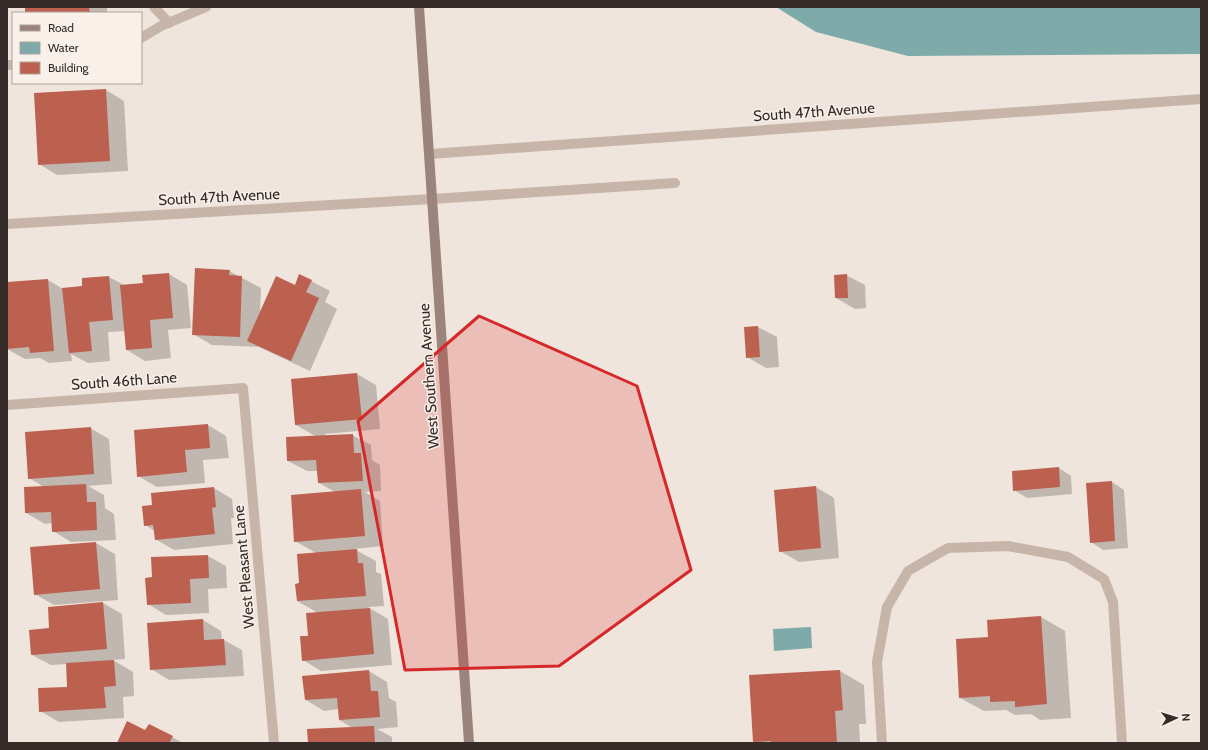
<svg xmlns="http://www.w3.org/2000/svg" width="1208" height="750" viewBox="0 0 1208 750" font-family="Cabin,sans-serif">
<style>
.water{fill:#7eaba9}
.shadow{fill:#0003}
.building{fill:#bc604f}
.lines{fill:none;stroke-linecap:round;stroke-linejoin:round}
.service{stroke:#c7b5a9;stroke-width:10}
.minor{stroke:#c7b5a9;stroke-width:10}
.tertiary{stroke:#c7b5a9;stroke-width:10}
.secondary{stroke:#9b847b;stroke-width:10}
.marked{fill:#d62828;fill-opacity:0.2;stroke:#d62828;stroke-width:3;stroke-linejoin:round}
.labels{text-anchor:middle;stroke-width:3;stroke-linejoin:round;paint-order:stroke}
.street-label{font-size:15px;fill:#352b29;stroke:#f8f0e9}
</style>
<rect width="100%" height="100%" fill="#f0e5dd"/>
<g class="water">
<polygon points="776,7 1201,7 1201,54 908,56 816,32"/>
<polygon points="811,627 812,648 774,651 773,629"/>
</g>
<g class="shadow">
<rect x="26" y="7" width="81" height="6"/>
<polygon points="106,90 124,101 128,171 57,175 39,164"/>
<polygon points="229,271 261,288 260,315 311,281 330,291 325,302 337,309 310,371 259,347 212,345 193,334"/>
<polygon points="169,274 187,285 191,328 168,330 171,358 145,361 127,350 125,331 108,332 110,361 88,363 71,354 72,361 49,363 40,358 25,359 7,349 7,283 48,280 63,289 84,287 109,277 124,285 144,284"/>
<polygon points="846,275 865,285 866,308 855,309 836,298"/>
<polygon points="758,327 777,337 779,367 766,368 747,357 745,328"/>
<polygon points="357,374 376,385 380,429 325,434 325,436 352,435 371,445 372,460 380,465 381,491 365,492 380,501 383,546 354,549 376,561 376,572 381,574 384,606 368,607 388,619 392,665 321,671 303,660 309,637 318,613 297,601 300,584 316,553 295,541 335,492 319,483 318,471 307,471 288,461 317,437 296,425 292,380"/>
<polygon points="208,425 226,436 229,458 203,460 205,483 157,487 138,476"/>
<polygon points="90,428 109,439 112,484 88,486 104,495 105,508 114,514 116,540 71,542 53,531 52,523 45,524 26,513 44,487 29,478"/>
<polygon points="1059,468 1071,476 1072,494 1027,498 1014,490"/>
<polygon points="1112,482 1124,490 1128,548 1103,550 1091,542"/>
<polygon points="816,487 834,498 839,558 799,562 780,551"/>
<polygon points="214,488 232,499 234,518 231,518 233,544 174,550 155,539 155,531 145,525 153,506"/>
<polygon points="96,543 115,554 118,600 54,605 35,594 32,548"/>
<polygon points="208,556 226,566 227,588 208,589 209,613 166,615 148,604 153,578"/>
<polygon points="103,603 122,614 125,659 113,660 133,672 134,696 123,697 124,718 59,722 40,711 68,688 67,664 51,665 32,655 51,629 49,608"/>
<polygon points="1041,617 1065,631 1071,718 1040,720 1031,714 1015,715 1006,710 984,711 960,698 989,638"/>
<polygon points="203,620 221,631 222,640 224,640 242,650 244,676 169,680 151,669"/>
<polygon points="369,671 387,682 389,698 396,702 398,727 377,729 392,737 392,743 309,743 353,728 339,720 339,709 324,711 306,700"/>
<polygon points="840,671 864,685 866,724 859,724 860,743 756,743 754,742 750,676"/>
<polygon points="146,732 172,737 183,743 118,743"/>
</g>
<g class="building">
<polygon points="25,7 89,7 90,13 25,13"/>
<polygon points="106,89 110,161 38,165 34,93"/>
<polygon points="195,268 230,270 229,275 242,276 240,337 192,335"/>
<polygon points="169,273 173,318 150,320 152,348 126,350 120,285 143,283 142,275"/>
<polygon points="299,274 312,280 306,292 319,298 291,361 247,341 276,276 295,285"/>
<polygon points="847,274 848,298 835,298 834,275"/>
<polygon points="109,276 113,320 89,322 92,351 69,353 62,288 82,286 82,278"/>
<polygon points="48,279 54,351 30,353 29,347 7,349 7,282"/>
<polygon points="758,326 760,357 746,358 744,327"/>
<polygon points="357,373 362,419 295,425 291,379"/>
<polygon points="208,424 210,448 185,450 187,472 137,477 134,430"/>
<polygon points="91,427 94,474 28,479 25,432"/>
<polygon points="353,434 354,453 361,453 363,481 318,483 316,460 287,461 286,437"/>
<polygon points="1059,467 1060,487 1013,491 1012,471"/>
<polygon points="1112,481 1115,541 1090,543 1086,483"/>
<polygon points="86,484 87,502 96,502 97,530 52,532 51,512 25,513 24,487"/>
<polygon points="816,486 821,548 779,552 774,490"/>
<polygon points="214,487 216,507 212,508 215,534 155,540 153,525 144,526 142,506 152,505 151,493"/>
<polygon points="361,489 365,536 294,542 291,495"/>
<polygon points="96,542 100,589 34,595 30,547"/>
<polygon points="357,549 358,563 363,563 366,596 297,601 295,584 299,583 297,554"/>
<polygon points="208,555 209,578 190,579 191,603 147,605 145,578 152,577 151,557"/>
<polygon points="103,602 107,649 31,655 29,630 49,628 48,607"/>
<polygon points="370,608 374,654 302,661 300,636 308,636 306,613"/>
<polygon points="1041,616 1047,704 1015,707 1015,701 990,702 990,696 959,698 956,639 988,637 987,620"/>
<polygon points="203,619 204,640 224,639 226,665 150,670 147,623"/>
<polygon points="114,660 116,686 104,687 106,708 39,712 38,688 67,687 66,663"/>
<polygon points="369,670 371,691 378,691 380,717 339,720 337,698 305,700 302,676"/>
<polygon points="840,670 843,710 835,711 837,743 771,743 771,741 753,742 749,675"/>
<polygon points="127,721 145,730 149,724 173,736 169,743 117,743"/>
<polygon points="374,726 375,743 308,743 307,729"/>
</g>
<g class="lines">
<g class="service">
<polyline points="154,7 169,23"/>
<polyline points="141,38 161,26 206,7"/>
<polyline points="7,65 13,65"/>
<polyline points="430,154 1201,99"/>
<polyline points="432,199 675,183"/>
<polyline points="882,743 877,662 887,607 908,571 948,548 1008,546 1068,557 1104,579 1113,602 1122,743"/>
</g>
<polyline class="minor" points="7,405 243,388 274,743"/>
<polyline class="tertiary" points="7,224 432,199"/>
<polyline class="secondary" points="419,7 469,743"/>
</g>
<path class="marked" d="M479,316l158,70 54,184 -132,96 -154,4 -47,-249z"/>
<g class="labels">
<g class="street-label">
<text transform="translate(814 112) rotate(-4)" y="5">South 47th Avenue</text>
<text transform="translate(219 197) rotate(-3)" y="5">South 47th Avenue</text>
<text transform="translate(429 376) rotate(-94)" y="5">West Southern Avenue</text>
<text transform="translate(124 381) rotate(-4)" y="5">South 46th Lane</text>
<text transform="translate(244 567) rotate(-95)" y="5">West Pleasant Lane</text>
</g>
</g>
<rect width="1208" height="750" fill="none" stroke="#352b29" stroke-width="16"/>
<rect x="12" y="12" width="130" height="72" fill="#f8f0e9" stroke="#aaa19c"/>
<rect x="20" y="25" width="20" height="6" fill="#9b847b" stroke="#aaa19c"/>
<text x="48" y="32" font-size="12" fill="#352b29">Road</text>
<rect x="20" y="42" width="20" height="12" fill="#7eaba9" stroke="#aaa19c"/>
<text x="48" y="52" font-size="12" fill="#352b29">Water</text>
<rect x="20" y="62" width="20" height="12" fill="#bc604f" stroke="#aaa19c"/>
<text x="48" y="72" font-size="12" fill="#352b29">Building</text>
<g transform="translate(1176 718) rotate(86)" stroke="#f8f0e9" stroke-width="3" paint-order="stroke">
<path d="M0-3L7 15L0 10L-7 15Z" fill="#352b29"/>
<text y="-6" font-size="11" font-weight="bold" text-anchor="middle" fill="#352b29">N</text>
</g>
</svg>
